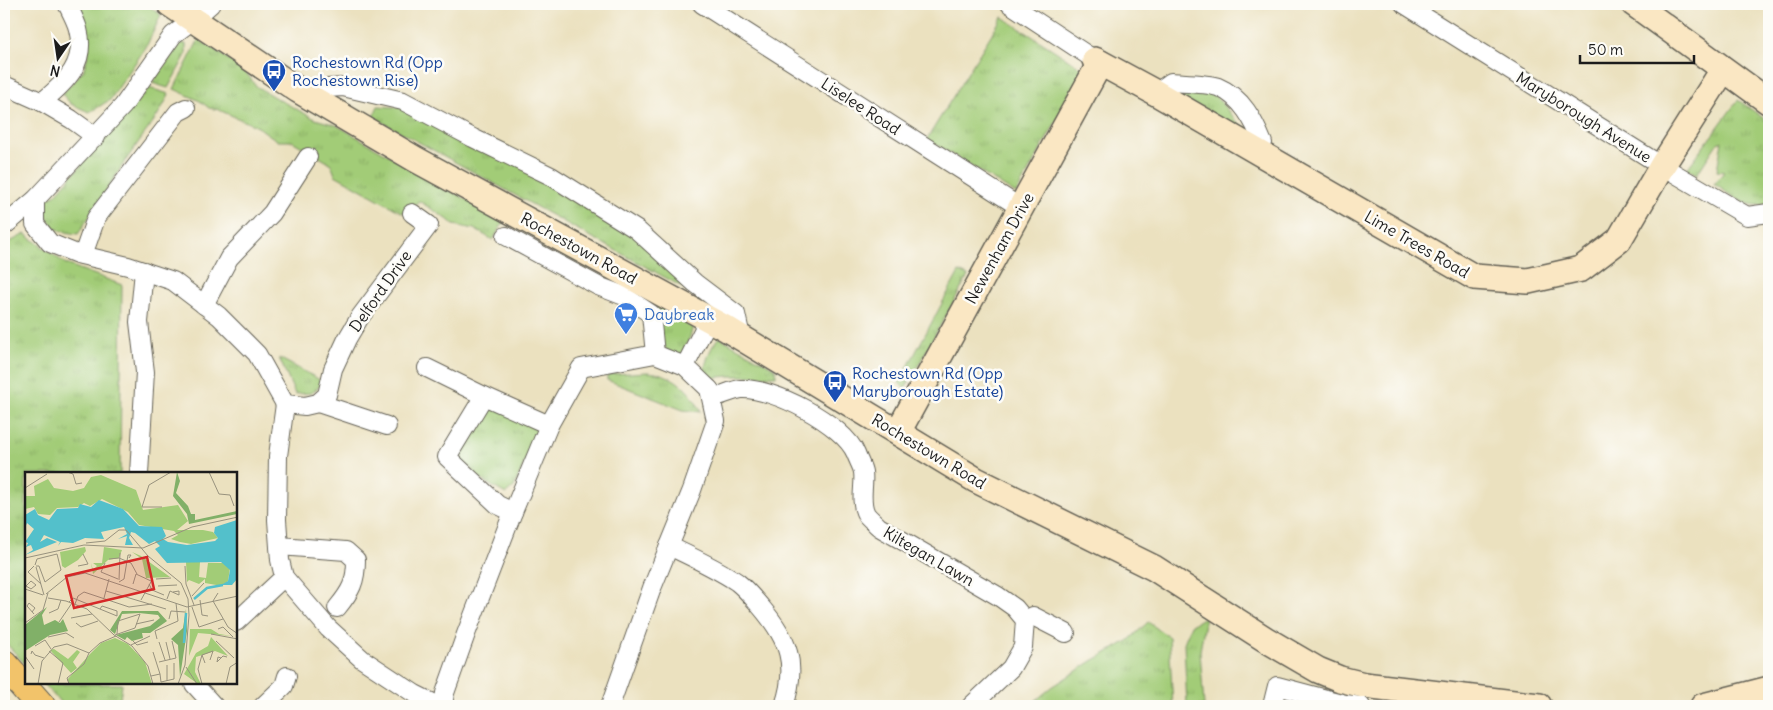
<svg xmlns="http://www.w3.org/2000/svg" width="1773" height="710" viewBox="0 0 1773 710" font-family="Delius,sans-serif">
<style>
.grass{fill:url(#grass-tufts);stroke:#5f744a}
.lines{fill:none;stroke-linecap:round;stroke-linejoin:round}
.street-casing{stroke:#646155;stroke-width:20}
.secondary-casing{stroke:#646155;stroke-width:28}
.highway-casing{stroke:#646155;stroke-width:30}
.street{stroke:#fff;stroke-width:18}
.secondary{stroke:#fae7c3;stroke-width:25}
.highway{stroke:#f2c36a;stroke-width:28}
.labels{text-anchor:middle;stroke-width:5;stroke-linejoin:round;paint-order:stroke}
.transit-label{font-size:16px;fill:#164399;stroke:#fdfcf7;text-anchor:start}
.street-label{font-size:16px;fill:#1c1c1c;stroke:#fdfcf7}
.shop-label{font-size:16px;fill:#366cbe;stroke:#fdfcf7;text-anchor:start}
.inset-river{fill:none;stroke:#53c0cb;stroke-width:2.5}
.inset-road{fill:none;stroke:#98927e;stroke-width:1}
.view{fill:#d62828;fill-opacity:0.15;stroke:#d62828;stroke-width:2.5}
.inset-edge{fill:none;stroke:#1c1c1c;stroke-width:2.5}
</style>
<defs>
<pattern id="grass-tufts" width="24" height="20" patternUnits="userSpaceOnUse" patternTransform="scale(1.25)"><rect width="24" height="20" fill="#a2cc77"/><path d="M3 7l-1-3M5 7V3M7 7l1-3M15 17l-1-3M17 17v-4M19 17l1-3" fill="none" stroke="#8baf66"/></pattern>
</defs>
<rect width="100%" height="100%" fill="#fdfcf7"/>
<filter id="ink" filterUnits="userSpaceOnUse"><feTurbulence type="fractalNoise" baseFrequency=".02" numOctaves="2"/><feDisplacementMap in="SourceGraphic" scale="10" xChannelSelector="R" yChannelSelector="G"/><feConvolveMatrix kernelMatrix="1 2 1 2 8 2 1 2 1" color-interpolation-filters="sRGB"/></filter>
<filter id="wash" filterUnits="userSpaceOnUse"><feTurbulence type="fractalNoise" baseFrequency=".0096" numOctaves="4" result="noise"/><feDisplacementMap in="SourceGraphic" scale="20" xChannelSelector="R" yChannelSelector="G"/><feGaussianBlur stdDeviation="1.12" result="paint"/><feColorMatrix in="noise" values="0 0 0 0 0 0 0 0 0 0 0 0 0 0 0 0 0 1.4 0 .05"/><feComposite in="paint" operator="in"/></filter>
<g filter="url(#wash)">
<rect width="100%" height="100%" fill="#ebe1bf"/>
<g class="grass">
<path d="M77,4h69l15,11 -15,32 -36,53c-8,4 -13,9 -21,12l-18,-8 -9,-10 21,-23 5,-16 -10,-26z"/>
<polygon points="1002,17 1085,70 1016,194 927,139"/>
<polygon points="199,39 245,71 256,86 274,97 315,119 336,125 504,221 493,240 474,229 454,225 447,219 419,201 414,205 409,213 401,212 335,175 331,164 292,141 278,141 258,127 219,110 209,108 200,101 174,89"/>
<polygon points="181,43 186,44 186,55 168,88 152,83"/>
<path d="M149,88l20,6c-8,18 -18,31 -29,46 -22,30 -41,63 -62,94 -8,-1 -18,-2 -24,-7 -10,-10 -15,-27 1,-32z"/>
<polygon points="1177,89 1212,92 1240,125 1245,134 1173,97"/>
<path d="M1738,100l31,22v82c-23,5 -36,-8 -55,-20l10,-12 -7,-1 5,-30 -6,4 -19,29 -10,-5z"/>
<polygon points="378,106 407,108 504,157 635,234 713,301 686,289 373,117"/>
<polygon points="25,234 66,264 122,285 120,474 26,474 26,665 4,641 4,245"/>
<polygon points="959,272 968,276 905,389 899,383"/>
<path d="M646,298l47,26 -2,10 -9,22 -10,1c-13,-15 -12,-22 -12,-41z"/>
<path d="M719,337l57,32v7h-47l-19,2 -6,-7c3,-13 6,-23 15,-34z"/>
<polygon points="279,358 324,382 312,393 295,394"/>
<path d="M648,372c5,1 11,1 16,3 16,5 31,22 37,37l-18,-2 -76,-30v-4l6,-2z"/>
<polygon points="491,405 538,430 514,487 506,494 483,481 462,461 460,445 485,408"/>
<polygon points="1206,616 1200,651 1204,706 1187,706 1184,643 1191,625"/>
<polygon points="1148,622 1169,637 1173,706 1029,706 1052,687 1092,661 1128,641"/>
<polygon points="43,684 122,684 120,700 126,706 64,706"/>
</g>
</g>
<g filter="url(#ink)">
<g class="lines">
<g class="street-casing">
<g id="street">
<path d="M67,4c4,8 9,17 11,25 9,34 -12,53 -36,73l29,17 25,18"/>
<polyline points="702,4 1021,208"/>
<polyline points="1010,4 1095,60"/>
<polyline points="1404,4 1662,166 1747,216 1769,213"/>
<polyline points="4,85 42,102"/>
<polyline points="298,90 343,87 403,101 473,138 551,176 637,230 695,283 736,314 741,337"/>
<path d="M1156,93l15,-11c12,1 36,1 47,5 24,10 36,34 45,56l-4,10"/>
<polyline points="35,200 35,224 50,243 77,254 128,266 173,281 219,316 257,354 285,404 305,406 318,403 327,395 333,369 347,339 360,317 429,225 412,213"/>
<polyline points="4,226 35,200 123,106 173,35 193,20 211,4"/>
<polyline points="506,236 598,286 624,296 651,314 655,354"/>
<polyline points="83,255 96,218 178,112 186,108"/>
<polyline points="204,305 229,258 272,213 308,157"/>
<polyline points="685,366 709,319"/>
<polyline points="427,368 484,396 549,425"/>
<path d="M709,389l6,8c8,-2 18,-7 26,-8 31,-2 103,35 115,65 2,6 6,12 7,18 2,13 -4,29 3,42 3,4 9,9 13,13l119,69 17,12 10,12 -2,27 -12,21 -40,38"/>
<polyline points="484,396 447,457 498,505 513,512"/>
<polyline points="318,403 387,426"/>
<polyline points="285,404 278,456 277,520 280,560 284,577 328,628 362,659 415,694 439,706"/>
<polyline points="139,474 145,372 139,322 144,271"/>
<path d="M279,546l67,5 10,9c0,22 -5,31 -19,48"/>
<path d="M669,546c23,11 47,22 68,36 9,7 17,17 24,25 28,33 37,57 23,99"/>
<polyline points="1025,620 1033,616 1066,633"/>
<polyline points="236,622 284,577"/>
<polyline points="194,684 214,706"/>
<polyline points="263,706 284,686 287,676"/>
<polyline points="443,706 445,693 466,634 513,512 549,425 581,368 655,354 685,366 709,389 716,421 692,490 652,588 610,706"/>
<polyline points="1272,706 1277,686 1345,704 1361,706"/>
</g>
</g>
<g class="secondary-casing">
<g id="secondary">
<polyline points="170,4 298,90 415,159 727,329 976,480 1154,568 1265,639 1318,670 1340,679 1364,685 1539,706"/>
<polyline points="1634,4 1769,102"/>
<polyline points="1095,60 1156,93 1474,277 1528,281 1581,269 1619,240 1662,166 1723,70"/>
<polyline points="898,432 1100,63"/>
<polyline points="1703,706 1769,689"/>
</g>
</g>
<g class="highway-casing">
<polyline id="highway" points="4,664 41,706"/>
</g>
<use href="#street" class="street"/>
<use href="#secondary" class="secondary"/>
<use href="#highway" class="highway"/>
</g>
</g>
<defs>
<g id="bus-pin" transform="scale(1.25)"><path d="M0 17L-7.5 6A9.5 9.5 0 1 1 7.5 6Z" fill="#1a4fb4" stroke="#fdfcf7"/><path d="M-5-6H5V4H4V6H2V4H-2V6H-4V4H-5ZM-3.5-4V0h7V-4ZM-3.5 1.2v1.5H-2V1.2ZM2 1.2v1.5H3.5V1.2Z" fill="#fff"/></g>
<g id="supermarket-pin" transform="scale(1.25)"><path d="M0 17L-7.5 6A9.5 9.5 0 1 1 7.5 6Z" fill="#3f7fe0" stroke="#fdfcf7"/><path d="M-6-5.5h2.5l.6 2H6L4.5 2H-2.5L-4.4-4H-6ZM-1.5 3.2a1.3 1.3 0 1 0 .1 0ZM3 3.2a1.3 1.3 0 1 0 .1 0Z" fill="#fff"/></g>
</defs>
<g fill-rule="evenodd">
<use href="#bus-pin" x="274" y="71"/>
<use href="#supermarket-pin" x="626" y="314"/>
<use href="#bus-pin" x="835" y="382"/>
</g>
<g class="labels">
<g class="transit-label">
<text x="292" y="68">Rochestown Rd (Opp<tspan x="292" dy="18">Rochestown Rise)</tspan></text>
<text x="852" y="379">Rochestown Rd (Opp<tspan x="852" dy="18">Maryborough Estate)</tspan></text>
</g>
<g class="street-label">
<text transform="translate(861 106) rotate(33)" y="6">Liselee Road</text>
<text transform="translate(1584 117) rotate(32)" y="6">Maryborough Avenue</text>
<text transform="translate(1417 244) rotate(30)" y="6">Lime Trees Road</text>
<text transform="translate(579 248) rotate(29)" y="6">Rochestown Road</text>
<text transform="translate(999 248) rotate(-61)" y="6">Newenham Drive</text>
<text transform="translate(380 291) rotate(-55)" y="6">Delford Drive</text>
<text transform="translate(929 451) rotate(31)" y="6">Rochestown Road</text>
<text transform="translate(929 556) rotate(30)" y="6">Kiltegan Lawn</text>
</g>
<g class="shop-label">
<text x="644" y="320">Daybreak</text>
</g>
</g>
<g transform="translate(25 472)">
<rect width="212" height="212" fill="#ebe1bf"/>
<path d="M76,3l35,15 7,20 35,-5 10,16 -11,9h26l10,2 5,6 -27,6 -11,-2 -9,-3 7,-4 -4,-4 -35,-6 -11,-13 -26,-13 -12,7 -6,-3 -6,4 -21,1 -7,7 -12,-1 -4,-7 -9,2v-13h10l-1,-10 14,-7 6,9 19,3 11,-3 7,-11zM60,75l1,4 -8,9 -13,8 -3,-2 -2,-14zM79,75l18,3 -3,8 -11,2 -15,14 -2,-11 2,7 4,-4 -4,-3h9zM107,80l9,4 29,21 -24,1 -4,-19zM161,90h14l-1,15 7,1 2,-15h16l6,5 -2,13 -6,5 -17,-3v-4l-6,5 -10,-4 -2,2zM165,157h21l8,5 13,2 -34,-3 -9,23zM186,165l17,19 -13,-5 -19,6 -1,15 6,12h-3l-14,-10 12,-21 12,-7zM90,166l13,6 17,18 7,22h-82l-3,-4 23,-26 11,-11zM29,177l14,10 9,-9 3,2 -7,10 4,6 -6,5 -21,-23z" fill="#a2cc77"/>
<path d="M152,0l3,9 -4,12 12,13 3,8h4v6l42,-9v3l-48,10 -2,-10 -14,-18zM22,135l-5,8 2,10 11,-5 5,3 3,-4 5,12 -18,4 -25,16v-26zM161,137l1,22 -7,46 -2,-32 -7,-6 12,-11zM97,139h36l9,10 -17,12h-8l1,5 -11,3 -5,-4 -2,3 -9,-5 34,-9 10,-8 -2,-3 -19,-2 -17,1 -7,20 -5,-4z" fill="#81b068"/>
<path d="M74,28l24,9 16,17 23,1 4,9 -3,3 5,3 19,3 28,-4 3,-3 -4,-5 1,-6 22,-7v59l-5,6h-11l7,-4 2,-11 -9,-8 -54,1 -12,-14 5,-3 -5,-5 -6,3 -14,-11 -4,-1 -2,6 4,7h-8l2,-9 -9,3 9,-5 -3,-7 -23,5 3,7 -19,-1 -12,5 -12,-1 -3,4 2,-4 -16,-7 -4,7 7,-4 10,4 -32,13 8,-5 -2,-5 -5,2 2,-4 -3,-1 9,-13 -7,-6 -2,5v-13l10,-6 3,6 11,5 8,-11 21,-1 2,-4 11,3z" fill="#53c0cb"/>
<path class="inset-river" d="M169,127l13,-11 16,-3M159,171l2,-30"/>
<path class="inset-road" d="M42,0l6,2 3,10 6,-1M184,0l10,22 11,1 4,11M0,16l22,-14M137,35h-20l7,-22 22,-13M61,71l19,-2 14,-11h7l22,26 33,27 7,16 1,16 -4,50 -7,19M0,86l59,-13 59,3 49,-21 46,-10M84,87l10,-1 12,5 6,11M80,91l-4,9 17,7M10,93l2,-6 20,-5 4,16 -16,12 -6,-16h-3M9,94l-6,6 13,12M53,94l10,-2 -5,-10M160,94l1,18 8,21M11,95l8,28M131,107l15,-1M94,108l1,-27M94,110l5,-3 4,-24h3l-2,3M108,112l3,-10 15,7M124,112l3,6 12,5M133,114l19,-1M0,115l6,-6 5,4 -5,4 -5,-3M0,117l18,6M81,119l60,18M193,121l-5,8 15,26 10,7M21,122l21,-17 18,-4 102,34 51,-11M167,124l12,-13M23,126l18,3 21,8 27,26 18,11 16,20 5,18M79,126l5,-19M142,127l3,-8 9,4v-4l-6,1M116,128l11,-20M175,128l2,15 6,1M44,130l4,-4 44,18v-5l-15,-5 -2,3M50,132l3,-8 6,-4 45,15 23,-3M167,135l7,20 24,-8M7,140l3,-4 -6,-5 -2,3 7,8M24,141l9,-4 3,-9M46,146l21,-4M144,147l2,-8 14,1M34,150l13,-19M0,151l18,-13 5,-17M51,151l5,4 17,-6M111,152l18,-4M193,157l5,-2 10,10M186,162l27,5M90,163l20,-7 5,-14 -22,7 -1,13M23,165l18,-4 8,5M132,167l-2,-8 23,-10 -2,-18M108,169l4,4 11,-3M191,169l18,17M134,170l6,18M141,170l4,17M106,173l19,-9M10,174l10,-6 6,9M24,179l14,12 -5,21M128,180l7,22M6,182l1,-3 3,4 9,3M0,184l9,13M196,186l-3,-1 -1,5 6,-6 4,1M134,190l17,-4 -4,-17M180,191l-3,-8 11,-4 -3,9M142,193v16M161,195l11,17M126,204l9,-2 1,8M136,210l13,-3v-16M13,212l4,-23 12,-14 13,-3 22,9 11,-10 16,-7M44,212l-2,-6 17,-14 5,-11M177,212l-4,-15 4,-14M201,212l4,-17 8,-5"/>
<path class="view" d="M122,85l7,32 -80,19 -8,-32z"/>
<rect width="212" height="212" class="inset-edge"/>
</g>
<rect width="1773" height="710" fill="none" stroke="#fdfcf7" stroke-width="20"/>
<g transform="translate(58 58) rotate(193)" stroke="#fdfcf7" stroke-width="4" paint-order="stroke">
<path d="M0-4L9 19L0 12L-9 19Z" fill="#1c1c1c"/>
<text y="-8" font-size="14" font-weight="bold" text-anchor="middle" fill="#1c1c1c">N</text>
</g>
<path d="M1580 55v8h114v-8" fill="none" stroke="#1c1c1c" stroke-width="2.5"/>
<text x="1588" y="55" font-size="15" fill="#1c1c1c" stroke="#fdfcf7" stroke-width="4" paint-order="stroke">50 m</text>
</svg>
